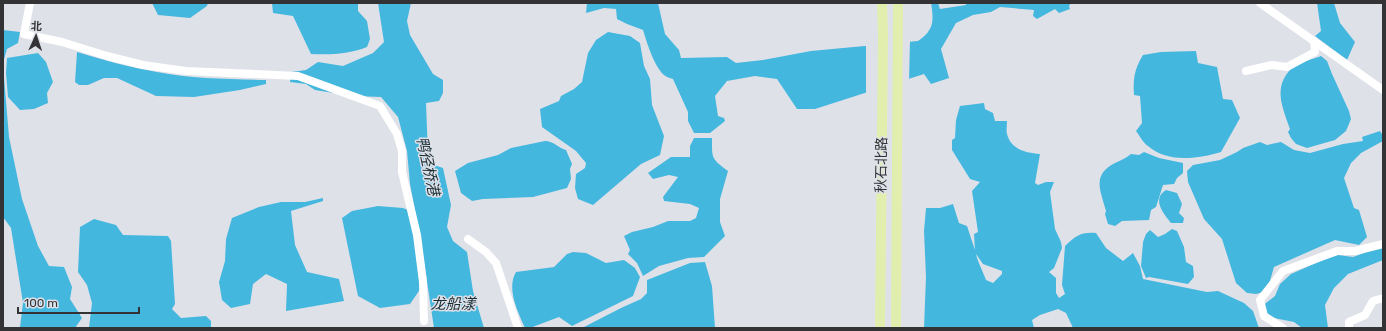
<svg xmlns="http://www.w3.org/2000/svg" width="1386" height="331" viewBox="0 0 1386 331" font-family="Rubik,'Noto Sans SC',sans-serif">
<style>
.water{fill:#44b7de;fill-rule:evenodd}
.pier{fill:#dfe1e9}
.lines{fill:none;stroke-linecap:round;stroke-linejoin:round}
.minor{stroke:#fff;stroke-width:8}
.major{stroke:#e2eeae;stroke-width:10}
.labels{text-anchor:middle;stroke-width:3;stroke-linejoin:round;paint-order:stroke}
.street-label{font-size:14px;fill:#333336;stroke:#dfe1e9}
.water-label{font-size:15px;font-style:italic;fill:#1a2d35;stroke:#dfe1e9}
</style>
<rect width="100%" height="100%" fill="#dfe1e9"/>
<g class="water">
<polygon points="152,3 208,3 207,6 190,18 158,15"/>
<path d="M272,3h86v8l9,10 3,18 -3,8c-18,7 -36,8 -56,7l-18,-38 -20,-3z"/>
<polygon points="378,3 411,3 407,21 410,35 433,74 443,80 443,93 439,101 426,103 428,154 431,164 443,168 451,205 447,227 453,241 467,252 473,291 484,328 434,328 421,242 410,184 407,151 398,117 381,97 352,96 315,90 306,84 290,82 291,72 306,70 318,62 343,66 373,53 384,42"/>
<path d="M587,3h71l7,31 14,16 2,8 46,-1 9,6 27,-3 48,-9 107,-10c16,-11 16,-20 13,-38h7l2,6 26,-4v-2h105l-2,3 1,3 -11,4 -4,-4 -18,10 -4,-3 1,-6 -34,-3 -9,5 -18,3 -17,8 -15,26 8,29 -18,6 -7,-10 -109,35h-18l-20,-30 -22,-3 -28,5 -12,15 3,20 6,2 1,3 -15,12h-16l-6,-12v-9l-15,-33c-3,-1 -7,-2 -9,-4 -10,-9 -17,-32 -21,-45l-16,-6 -10,-5 -1,-10 -12,-1 -18,5z"/>
<polygon points="1317,3 1334,3 1340,23 1355,42 1347,60 1315,36 1321,31"/>
<polygon points="3,30 20,32 18,43 7,49 3,63"/>
<polygon points="608,32 630,36 640,43 644,66 650,79 652,105 664,136 660,155 641,164 593,205 578,199 575,188 576,174 585,168 586,163 576,151 542,127 540,109 559,101 561,96 574,89 582,82 588,53 596,40"/>
<path d="M1196,51l2,12 19,4 6,32 9,1 8,18 -19,34c-23,7 -54,11 -73,-6 -5,-3 -8,-10 -12,-15l6,-8 -2,-27 -6,-1c-1,-16 0,-25 9,-40l18,-3z"/>
<path d="M77,52c26,8 52,15 80,20 34,7 74,7 109,8v4l-26,6 -46,7 -38,-1 -39,-18h-13l-16,7h-9l-4,-3z"/>
<polygon points="38,53 46,62 53,82 47,93 48,103 34,109 20,110 8,97 6,73 7,58"/>
<path d="M1321,56l6,5 5,13 17,37 2,8 -5,12 -11,9 -28,8 -11,-4 -5,-6 -3,-6 2,-3c-7,-21 -18,-42 2,-61 5,-5 21,-9 29,-12z"/>
<polygon points="3,65 9,137 22,199 38,246 49,266 64,267 72,287 70,299 82,318 75,328 21,328 20,327 23,303 11,228 3,217 4,204 3,201"/>
<path d="M984,103l1,6 8,4 2,8h12c0,4 -1,9 0,13 4,16 20,19 33,20l-5,29 3,2 8,-3h8l-4,10 5,37 6,13 1,6 -8,20 -5,4 7,6v15l3,5 6,-4 -3,-9 3,-39c11,-10 15,-14 31,-13l10,15 17,13 10,-8 7,13 3,13 64,13 11,-1 26,12 9,8 6,17h-186l-7,-15 -8,-4 -18,6 -8,5 2,8h-110l2,-51 -2,-46 2,-23h14l13,-4 6,19 8,3 8,24 -1,-16 4,-2 -6,-41 8,-9 -10,-3 -18,-29v-10l3,-2 1,-18 4,-14zM976,254l7,10 19,7v3l-9,9 -7,-3c-3,-8 -9,-20 -10,-26z"/>
<polygon points="1380,131 1383,136 1383,141 1361,153 1351,163 1344,178 1354,208 1359,210 1367,237 1359,245 1335,240 1274,267 1267,291 1256,294 1247,293 1236,283 1222,239 1204,219 1188,182 1187,171 1193,165 1220,160 1237,152 1243,148 1260,142 1267,145 1281,142 1294,150 1310,153 1343,144 1363,141 1362,137"/>
<path d="M694,138h18c0,21 -1,20 16,33l-8,28v23l5,14 -21,21 -16,1 -29,8 -16,10 -6,-13 -9,-9 2,-4 -6,-14 8,-4 21,-5 15,-6h22l6,-3 3,-10 -9,-4 -26,-3 -1,-4 15,-20 -9,-2 -16,4 -5,-6 23,-16h19v-11z"/>
<path d="M545,141c9,0 13,7 21,9l6,14 -2,5 1,10 -4,9 -34,9 -50,2 -11,2 -11,-8 -6,-22 13,-8 30,-8 13,-7z"/>
<path d="M1144,152l15,6 24,5v10l-6,5 -3,6 -11,1 -7,22 -5,3 -2,10 -27,1 -7,5 -7,-2 -3,-10 1,-3c-5,-20 -15,-36 9,-48 6,-3 11,-5 16,-9l8,1z"/>
<path d="M1166,190l11,3 5,11 -3,9 5,5 -1,5h-12c-7,-9 -20,-24 -5,-33z"/>
<polygon points="323,198 323,201 291,211 295,245 307,272 339,279 344,301 286,311 287,284 266,274 253,284 250,304 231,308 222,300 219,282 225,261 226,239 232,218 259,207 281,202 305,202"/>
<polygon points="378,206 403,208 408,210 415,236 421,288 410,304 380,308 358,296 342,218 352,211"/>
<polygon points="94,219 116,225 123,235 168,236 171,241 175,304 172,309 181,318 206,316 211,321 211,328 89,328 92,303 87,285 78,272 80,227"/>
<polygon points="1172,229 1177,231 1184,247 1186,262 1193,266 1194,277 1188,284 1149,277 1146,278 1141,266 1143,242 1146,234 1150,230 1158,237 1165,234"/>
<polygon points="1383,246 1383,260 1348,274 1334,288 1325,305 1328,328 1302,328 1294,322 1264,316 1261,307 1275,296 1280,284 1291,274 1323,260 1338,255 1353,257"/>
<path d="M573,252l13,1 20,10 18,-3 11,8 5,9 -7,19 -61,30 -13,-9 -29,11h-5c-7,-16 -19,-39 -9,-56l38,-5 13,-13z"/>
<polygon points="705,262 712,286 715,328 582,328 621,308 641,299 647,293 647,280 690,263"/>
</g>
<polygon class="pier" points="910,40 909,81 866,95 866,44"/>
<g class="lines">
<g class="minor">
<polyline points="30,3 24,34 62,42 107,56 143,65 186,71 298,76 380,106 397,134 402,151 402,172 417,235 423,282 424,321"/>
<polyline points="1260,3 1383,90"/>
<polyline points="1246,71 1272,65 1287,67 1315,52 1314,41"/>
<polyline points="468,239 486,252 496,263 518,328"/>
<polyline points="1283,328 1264,316 1260,300 1283,271 1337,251 1355,251 1383,244"/>
<polyline points="1349,328 1349,322 1365,315 1373,301 1383,298"/>
</g>
<g class="major">
<polyline points="880,328 883,34 882,3"/>
<polyline points="896,328 898,3"/>
</g>
</g>
<g class="labels">
<g class="street-label">
<text transform="translate(881 165) rotate(-89)" y="5">秋石北路</text>
</g>
<g class="water-label">
<text transform="translate(428 166) rotate(78)" y="5">鸭径桥港</text>
<text x="453" y="309">龙船漾</text>
</g>
</g>
<rect width="1386" height="331" fill="none" stroke="#333336" stroke-width="8"/>
<g transform="translate(36 36) rotate(3)" stroke="#dfe1e9" stroke-width="3" paint-order="stroke">
<path d="M0-3L7 15L0 10L-7 15Z" fill="#333336"/>
<text y="-6" font-size="11" font-weight="bold" text-anchor="middle" fill="#333336">北</text>
</g>
<path d="M18 307v6h121v-6" fill="none" stroke="#333336" stroke-width="2"/>
<text x="24" y="307" font-size="12" fill="#333336" stroke="#dfe1e9" stroke-width="3" paint-order="stroke">100 m</text>
</svg>
